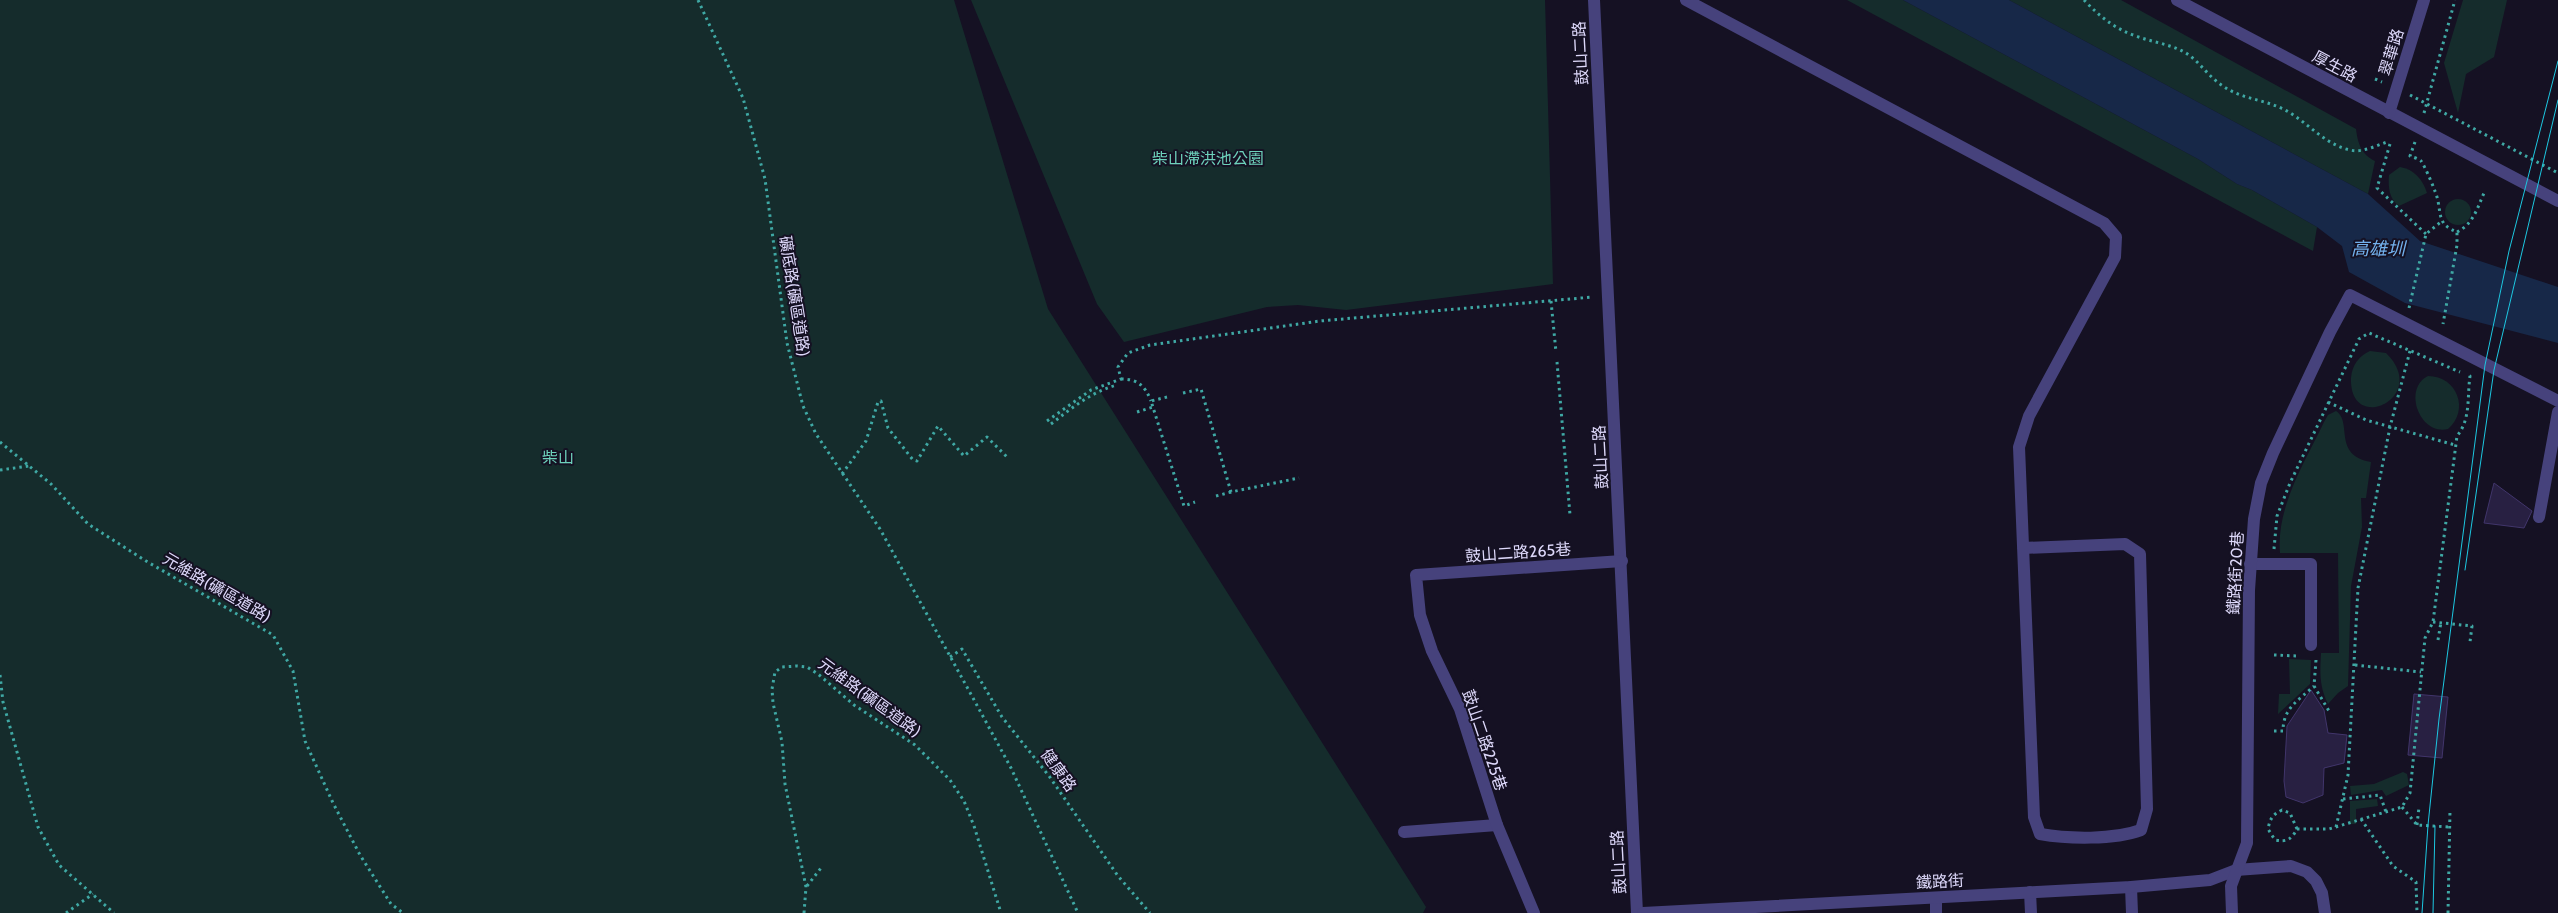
<svg xmlns="http://www.w3.org/2000/svg" width="2558" height="913" viewBox="0 0 2558 913" font-family="Cabin,'Noto Sans TC',sans-serif">
<style>
.green{fill:#152c2c}
.water{fill:#172848}
.building{fill:#282042;stroke:#41356b}
.lines{fill:none;stroke-linecap:round;stroke-linejoin:round}
.path{stroke:#3fa8a4;stroke-width:3;stroke-dasharray:2.5 4;stroke-linecap:butt}
.minor{stroke:#46427c;stroke-width:12}
.tram{stroke:#1dc8e1;stroke-width:1}
.labels{text-anchor:middle;stroke-width:4;stroke-linejoin:round;paint-order:stroke}
.street-label{font-size:16px;fill:#ddd8fa;stroke:#151123}
.park-label{font-size:16px;fill:#6dd1bb;stroke:#151123}
.water-label{font-size:18px;font-style:italic;fill:#73b1ed;stroke:#151123}
</style>
<rect width="100%" height="100%" fill="#151123"/>
<g class="green">
<polygon points="0,0 954,0 1048,309 1426,907 1423,913 0,913"/>
<polygon points="971,0 1545,0 1553,284 1346,310 1298,305 1267,307 1124,342 1097,304"/>
<polygon points="1847,0 1903,0 2198,159 2237,184 2252,190 2317,227 2313,251"/>
<path d="M2009,0h112l235,129c2,15 5,25 19,32l-7,33z"/>
<polygon points="2463,0 2507,0 2494,57 2466,74 2458,113 2444,63"/>
<path d="M2400,167c14,2 23,13 27,26l-28,13c-10,-7 -11,-19 -10,-31z"/>
<circle cx="2458" cy="212" r="13"/>
<path d="M2370,351l16,2c45,44 -37,83 -35,25 1,-13 8,-22 19,-27z"/>
<path d="M2428,376c29,0 42,34 20,53 -28,7 -46,-40 -20,-53z"/>
<path d="M2336,411c17,11 -4,44 35,51l-5,36h-5l1,29 -11,59 -3,100 -10,7 -10,11c-9,-18 -8,-32 -7,-51h18l-1,-100h-58c-4,-46 25,-91 44,-131l4,-7z"/>
<polygon points="2289,659 2311,660 2310,684 2278,714 2279,694 2290,694"/>
<polygon points="2403,772 2407,774 2409,785 2386,796 2382,790 2351,795 2350,786 2374,784"/>
<polygon points="2377,799 2378,806 2356,809 2356,824 2350,824 2350,801"/>
</g>
<polygon class="water" points="1903,0 2009,0 2368,194 2420,241 2558,287 2558,343 2405,303 2349,272 2342,246 2317,227 2252,190 2237,184 2198,159"/>
<g class="building">
<polygon points="2494,483 2532,511 2524,528 2484,523"/>
<polygon points="2311,690 2324,710 2328,733 2347,735 2344,763 2324,768 2323,795 2303,803 2286,797 2284,781 2287,726"/>
<polygon points="2414,694 2448,697 2442,758 2408,755"/>
</g>
<g class="lines">
<g class="path">
<polyline points="698,0 743,98 765,179 787,343 803,406 816,434 880,529 973,698 1011,768 1078,913"/>
<path d="M2084,0c15,16 31,29 52,36 18,7 37,8 53,19 12,9 21,23 34,31 18,13 40,13 60,23 23,11 40,35 67,41 12,3 25,-4 37,-8"/>
<polyline points="2375,79 2382,82"/>
<polyline points="2410,95 2558,173"/>
<polyline points="2424,113 2455,0"/>
<path d="M2415,142l-5,14c3,1 9,3 11,5 4,5 16,33 17,40 3,16 1,24 19,31v13l-14,79"/>
<polyline points="2390,144 2377,188 2426,234"/>
<path d="M2457,232c16,-8 20,-23 27,-39"/>
<polyline points="1551,301 1556,352"/>
<polyline points="2409,308 2426,234 2442,221"/>
<polyline points="1557,362 1570,515"/>
<path d="M1121,379c17,0 24,7 30,22"/>
<polyline points="1183,393 1201,389 1231,492 1299,478"/>
<polyline points="1167,397 1151,401 1184,506 1195,502"/>
<polyline points="2328,402 2366,420 2455,445"/>
<polyline points="1137,412 1153,407"/>
<polyline points="1047,421 1091,390 1121,379 1118,367 1128,353 1150,345 1320,321 1593,297"/>
<path d="M1051,424c21,-16 40,-32 66,-39"/>
<polyline points="0,442 51,484 88,524 146,561 273,635 293,671 305,741 333,803 360,855 391,904 403,913"/>
<polyline points="0,470 29,466"/>
<polyline points="842,474 866,441 878,402 881,401 888,428 913,460 917,461 938,426 964,456 987,437 1008,458"/>
<polyline points="1216,496 1231,492"/>
<polyline points="2274,549 2277,516 2290,483 2359,339 2369,333 2460,372"/>
<polyline points="2433,622 2472,626 2470,642"/>
<polyline points="2438,640 2441,622"/>
<polyline points="2274,655 2298,656"/>
<polyline points="950,657 962,649 1002,717 1049,776 1118,876 1150,913"/>
<polyline points="2316,660 2314,686 2329,711"/>
<polyline points="2355,665 2421,672"/>
<polyline points="0,675 3,702 38,827 59,865 114,913"/>
<path d="M2274,731h9c0,-23 15,-30 31,-45"/>
<polyline points="2343,799 2380,795 2386,812"/>
<polyline points="2402,807 2417,825 2449,827"/>
<polyline points="2361,819 2393,866 2416,882 2417,913"/>
<polyline points="2417,825 2419,807"/>
<polyline points="2336,827 2348,775 2358,588 2390,427 2410,351"/>
<path d="M2297,829l-7,-16 -8,-3c-10,5 -12,9 -14,19l7,11c12,2 16,0 22,-11h32l73,-22 8,-14 15,-155 8,-16 24,-186c14,-17 10,-39 13,-60l-2,-1"/>
<polyline points="807,886 821,868"/>
<polyline points="66,913 93,894"/>
<polyline points="804,913 806,887 785,784 782,742 773,703 772,689 775,672 782,667 797,666 807,667 818,674 854,705 915,745 950,780 964,801 974,826 1001,913"/>
<polyline points="2448,913 2450,810"/>
</g>
<g class="minor">
<polyline points="1594,0 1637,913"/>
<path d="M1686,0l418,223 12,14 -1,20 -86,159 -10,31 15,370 6,17c28,5 74,6 101,-4l6,-21 -7,-255 -15,-10 -102,4"/>
<polyline points="2177,0 2558,201"/>
<polyline points="2389,113 2424,0"/>
<polyline points="2539,517 2558,412"/>
<polyline points="2250,564 2311,564 2311,645"/>
<polyline points="1404,832 1497,825"/>
<polyline points="2131,887 2132,913"/>
<polyline points="2030,892 2031,913"/>
<polyline points="1936,898 1936,913"/>
<polyline points="1534,913 1497,825 1460,709 1432,651 1420,615 1416,575 1622,561"/>
<polyline points="1643,913 2131,887 2210,880 2236,870 2291,866 2307,872 2316,881 2322,893 2325,913"/>
<polyline points="2232,913 2231,886 2247,843 2249,590 2254,519 2261,483 2273,453 2330,332 2350,295 2558,401"/>
</g>
<g class="tram">
<polyline points="2465,570 2494,370 2558,100"/>
<polyline points="2422,913 2428,825 2439,719 2485,365 2509,251 2558,61"/>
<polyline points="2433,913 2435,826"/>
</g>
</g>
<g class="labels">
<g class="street-label">
<text transform="translate(2391 52) rotate(-73)" y="6">翠華路</text>
<text transform="translate(1580 53) rotate(-93)" y="6">鼓山二路</text>
<text transform="translate(2335 66) rotate(28)" y="6">厚生路</text>
<text transform="translate(795 296) rotate(81)" y="6">礦底路(礦區道路)</text>
<text transform="translate(1600 457) rotate(-93)" y="6">鼓山二路</text>
<text transform="translate(1518 552) rotate(-4)" y="6">鼓山二路265巷</text>
<text transform="translate(2235 573) rotate(-87)" y="6">鐵路街20巷</text>
<text transform="translate(217 587) rotate(30)" y="6">元維路(礦區道路)</text>
<text transform="translate(870 697) rotate(36)" y="6">元維路(礦區道路)</text>
<text transform="translate(1485 740) rotate(71)" y="6">鼓山二路225巷</text>
<text transform="translate(1059 770) rotate(54)" y="6">健康路</text>
<text transform="translate(1618 862) rotate(-93)" y="6">鼓山二路</text>
<text transform="translate(1940 881) rotate(-3)" y="6">鐵路街</text>
</g>
<g class="park-label">
<text x="1208" y="164">柴山滯洪池公園</text>
<text x="558" y="463">柴山</text>
</g>
<g class="water-label">
<text x="2378" y="255">高雄圳</text>
</g>
</g>
</svg>
